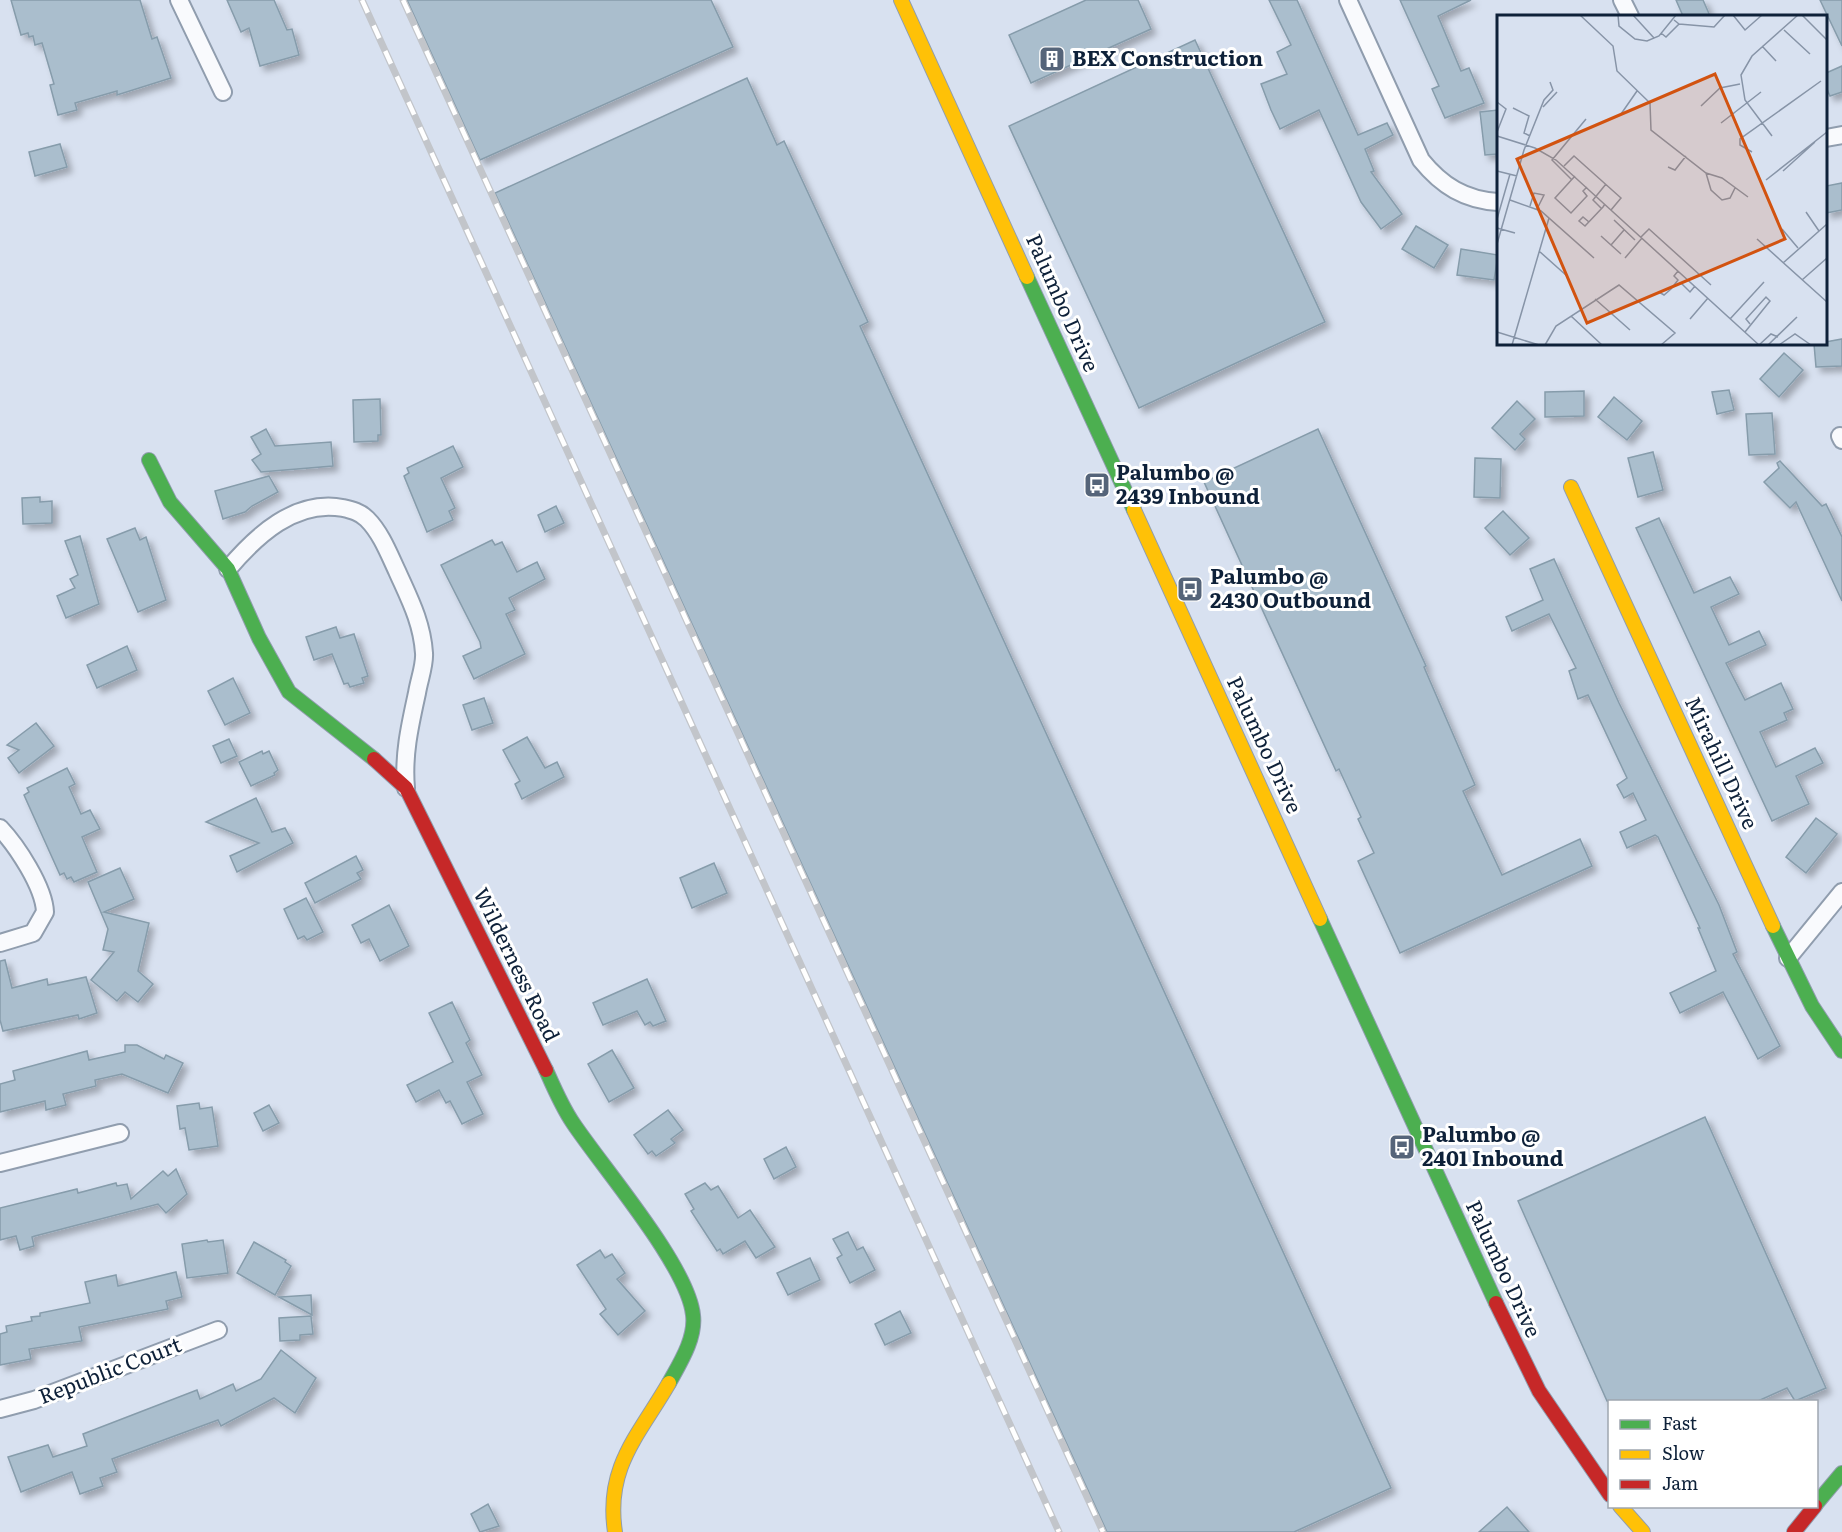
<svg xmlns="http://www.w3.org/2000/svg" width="1842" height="1532" viewBox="0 0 1842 1532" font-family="Literata,serif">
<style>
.building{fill:#aabecd;stroke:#869cab;stroke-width:1.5;filter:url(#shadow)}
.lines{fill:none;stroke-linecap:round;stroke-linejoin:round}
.street-casing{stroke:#909dae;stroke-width:20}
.fast-casing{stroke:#909dae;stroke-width:16}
.slow-casing{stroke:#909dae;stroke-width:16}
.jam-casing{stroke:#909dae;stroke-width:16}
.street{stroke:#f9fafd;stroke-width:16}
.fast{stroke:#4caf50;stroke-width:14}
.slow{stroke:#ffc107;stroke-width:14}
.jam{stroke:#c62828;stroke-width:14}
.rail-casing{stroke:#c2c5ca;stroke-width:7}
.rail{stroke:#fff;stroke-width:4.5;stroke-dasharray:14;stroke-linecap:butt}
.labels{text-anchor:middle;stroke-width:6;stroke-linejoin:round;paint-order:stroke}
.poi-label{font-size:21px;font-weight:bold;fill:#0e2139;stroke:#fff;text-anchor:start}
.street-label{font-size:21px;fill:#0e2139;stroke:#fff}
.inset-road{fill:none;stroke:#8794a7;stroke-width:1.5}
.view{fill:#d25310;fill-opacity:0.15;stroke:#d25310;stroke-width:3}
.inset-edge{fill:none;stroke:#0e2139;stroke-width:3}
</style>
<defs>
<filter id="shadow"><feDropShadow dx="5" dy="5" stdDeviation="3" flood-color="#0004"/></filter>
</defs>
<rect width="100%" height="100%" fill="#d8e1f0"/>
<g class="building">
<polygon points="11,0 140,0 152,39 157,37 171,78 117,95 117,91 75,103 77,110 58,115 50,85 54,84 42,43 35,45 33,36 29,37 28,33 21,35"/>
<polygon points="227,0 274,0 287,30 292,29 299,55 260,66 249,28 241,32"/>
<polygon points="407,0 711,0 733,47 480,160"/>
<polygon points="1086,0 1138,0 1151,29 1031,83 1009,35"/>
<polygon points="1269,0 1297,0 1358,135 1387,123 1393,135 1365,149 1374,171 1371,172 1402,214 1381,229 1361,202 1319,110 1280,129 1271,110 1261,84 1287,74 1277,52 1291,45"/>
<polygon points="1400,0 1471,0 1438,16 1461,71 1469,68 1484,103 1445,118 1432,89 1439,86"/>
<polygon points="1676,0 1703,0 1710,16 1683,16"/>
<polygon points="1820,0 1842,0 1842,46"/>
<polygon points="1195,40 1325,322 1139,408 1009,126"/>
<polygon points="1842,66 1842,92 1830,96 1826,87 1826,73"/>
<polygon points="747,78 777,145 784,141 868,322 860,326 1391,1488 1294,1532 1107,1532 495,193"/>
<polygon points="1498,110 1498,154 1485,155 1480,112"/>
<polygon points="60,144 67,167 35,176 29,152"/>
<polygon points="1842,183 1842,210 1826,213 1826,186"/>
<polygon points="1416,226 1448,245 1434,268 1402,249"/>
<polygon points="1461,249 1498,255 1494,280 1457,275"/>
<polygon points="1842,339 1842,366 1816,367 1814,344"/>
<polygon points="1784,353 1803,370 1779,397 1760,379"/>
<polygon points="1729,390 1734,410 1717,414 1712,392"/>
<polygon points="1584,391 1584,416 1545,417 1545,392"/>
<polygon points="1614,397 1642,421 1627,440 1598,417"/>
<polygon points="380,399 381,435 378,435 378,441 354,442 353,400"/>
<polygon points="1517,401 1535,419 1520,434 1525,439 1515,450 1492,428"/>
<polygon points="1772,413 1775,454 1749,455 1746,414"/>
<polygon points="266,429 275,446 331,442 333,466 261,472 252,460 261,454 251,437"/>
<polygon points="1318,429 1426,666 1424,667 1475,785 1463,791 1502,875 1580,839 1592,866 1400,953 1358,861 1374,853 1358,819 1361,817 1339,769 1336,771 1204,482"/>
<polygon points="453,446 463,467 441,478 455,508 449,511 453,520 427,532 404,476 409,473 407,468"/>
<polygon points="1653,452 1663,490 1638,497 1628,458"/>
<polygon points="1475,458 1501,459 1500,498 1474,497"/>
<polygon points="1780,461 1822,506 1826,504 1842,537 1842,601 1796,502 1790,508 1764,482 1779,468 1777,463"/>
<polygon points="269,476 278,492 252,506 245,512 223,519 215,491"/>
<polygon points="40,497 40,502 52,501 52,523 23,524 22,498"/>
<polygon points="556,506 564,523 545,532 538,515"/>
<polygon points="1503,511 1529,538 1510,555 1485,528"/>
<polygon points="1659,518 1694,593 1730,577 1739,594 1711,607 1729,645 1759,631 1766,645 1726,663 1745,700 1781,683 1793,709 1784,713 1787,720 1760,732 1776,767 1815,748 1823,763 1796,776 1809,804 1772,821 1636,528"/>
<polygon points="135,528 140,540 146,537 166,600 138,612 107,539"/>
<polygon points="80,536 99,604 66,618 57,596 75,588 70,579 78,575 65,541"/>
<polygon points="492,540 495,545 502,542 517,572 537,562 545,579 509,598 515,610 506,614 525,654 474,679 463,656 481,648 480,642 441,565"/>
<polygon points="1554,559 1619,703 1719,905 1737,952 1733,954 1780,1046 1758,1059 1723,992 1680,1013 1670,993 1716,971 1698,928 1700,928 1658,837 1655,835 1627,848 1620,832 1646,820 1633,793 1624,798 1617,785 1627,778 1588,695 1578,699 1569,671 1576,668 1549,614 1512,631 1506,617 1543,600 1530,569"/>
<polygon points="336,627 340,638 354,634 368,676 362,678 364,683 350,687 348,683 344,684 332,654 314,660 306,637"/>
<polygon points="127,646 137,670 97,688 87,665"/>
<polygon points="233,678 250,713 225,725 208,691"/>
<polygon points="484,698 493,723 472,730 463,705"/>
<polygon points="36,723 54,746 19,773 8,758 19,750 7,745"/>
<polygon points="527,737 545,768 557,762 564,777 522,799 515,784 520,781 503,750"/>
<polygon points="229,739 237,756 221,763 213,746"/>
<polygon points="262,751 263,754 269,751 278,770 274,773 275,775 251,786 239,762"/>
<polygon points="67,768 75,784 69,787 81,814 90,810 100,829 82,837 97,872 74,882 71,877 67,879 64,873 60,875 24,795 29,792 27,788"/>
<polygon points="256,798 272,832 285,828 293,843 237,872 230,856 259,843 206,822"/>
<polygon points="1816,818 1837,834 1806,873 1786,857"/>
<polygon points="356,856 363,870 357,873 361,879 315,903 305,883"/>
<polygon points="714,863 727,893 692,908 680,878"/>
<polygon points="120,868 134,899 104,912 149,923 138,971 153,984 138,1002 125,992 117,1001 91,980 114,952 103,950 108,929 88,882"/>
<polygon points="306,898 323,932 307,940 304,936 298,939 284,909"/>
<polygon points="389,905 409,946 380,961 369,939 361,943 352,925"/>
<polygon points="5,960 12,988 47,979 48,985 86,977 97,1013 79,1019 78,1015 3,1031 0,1020 0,961"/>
<polygon points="647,979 666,1021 653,1026 650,1022 645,1025 637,1011 603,1025 593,1003"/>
<polygon points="452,1002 470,1040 466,1043 482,1075 467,1082 483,1114 462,1124 450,1101 446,1103 439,1090 416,1102 407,1085 453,1062 429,1013"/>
<polygon points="125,1045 137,1045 164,1059 166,1055 183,1063 168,1093 122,1074 95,1080 96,1086 63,1094 66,1105 46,1110 45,1101 0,1112 0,1084 15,1080 13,1071 87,1051 89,1060 125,1052"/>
<polygon points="612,1050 634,1088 609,1102 588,1064"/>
<polygon points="199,1103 200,1109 212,1107 218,1146 189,1150 185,1128 180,1129 177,1106"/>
<polygon points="269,1105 279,1123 263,1131 254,1113"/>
<polygon points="668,1110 683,1130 671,1139 675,1143 656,1156 652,1151 648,1154 634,1135"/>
<polygon points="1705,1117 1826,1388 1795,1401 1787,1388 1758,1401 1607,1401 1518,1201"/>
<polygon points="786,1147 796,1167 774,1179 764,1159"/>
<polygon points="176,1169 187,1194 166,1213 158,1204 35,1236 32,1237 34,1246 20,1250 16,1236 0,1240 0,1208 77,1189 78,1193 116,1183 117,1186 127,1184 131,1199 163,1171 168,1176"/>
<polygon points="705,1183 711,1190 718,1186 738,1218 750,1210 775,1247 756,1258 745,1241 723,1254 720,1249 717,1251 691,1211 694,1209 685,1194"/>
<polygon points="848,1232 857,1250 863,1247 875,1270 850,1283 837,1258 842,1255 833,1239"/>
<polygon points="207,1240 208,1242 223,1240 228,1273 187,1278 182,1244"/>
<polygon points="254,1242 286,1260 285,1262 291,1266 275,1295 237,1273"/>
<polygon points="600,1250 605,1258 612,1254 625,1273 617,1279 645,1311 618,1335 600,1314 606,1309 577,1265"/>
<polygon points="810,1258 820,1280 788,1295 777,1273"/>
<polygon points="176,1272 182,1297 166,1301 168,1309 79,1327 82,1341 29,1349 31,1359 0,1365 0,1334 7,1332 6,1326 32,1321 31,1317 40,1316 40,1313 90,1303 85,1282 116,1275 118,1286"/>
<polygon points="311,1295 312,1315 279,1297"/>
<polygon points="900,1311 911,1333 885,1345 875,1324"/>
<polygon points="311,1316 313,1334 300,1335 300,1340 280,1341 279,1318"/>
<polygon points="281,1350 316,1378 295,1413 274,1398 221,1426 218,1420 112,1459 117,1472 100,1478 103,1486 80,1494 72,1472 21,1492 8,1457 48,1445 53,1457 87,1446 83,1434 197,1390 200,1399 233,1384 236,1391 261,1379"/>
<polygon points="488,1504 499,1526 480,1532 471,1514"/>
<polygon points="1507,1507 1529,1532 1479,1532"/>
</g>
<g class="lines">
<g class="street-casing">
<g id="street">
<polyline points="179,0 223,92"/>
<path d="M1348,0l73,160c21,26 44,40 77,42"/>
<polyline points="1622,0 1630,16"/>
<polyline points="1826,138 1842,135"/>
<polyline points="1840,436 1842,440"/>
<path d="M228,569c28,-33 67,-70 115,-61 9,2 17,4 24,11 14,14 22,35 30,52 12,27 25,51 27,82 1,12 -5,27 -7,40 -7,32 -14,62 -11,95"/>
<path d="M0,828c17,18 44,59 45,84l-12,21 -33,10"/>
<polyline points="1788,958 1842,892"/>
<polyline points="0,1163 120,1133"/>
<polyline points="0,1409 34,1400 218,1330"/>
</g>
</g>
<g class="fast-casing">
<g id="fast">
<polyline points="1027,277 1134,510"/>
<polyline points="149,460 170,502 228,569 259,638 289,692 374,759"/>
<polyline points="1320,919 1496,1303"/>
<polyline points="1773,926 1812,1006 1842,1051"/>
<path d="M546,1070c8,18 16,37 27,53 30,45 115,143 120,192 3,23 -13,48 -24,68"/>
<polyline points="1816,1504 1842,1473"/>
</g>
</g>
<g class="slow-casing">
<g id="slow">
<polyline points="901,0 1027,277"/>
<polyline points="1571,487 1773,926"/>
<polyline points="1134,510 1320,919"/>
<polyline points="1620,1506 1643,1532"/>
<path d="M615,1532c-10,-65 24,-97 54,-149"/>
</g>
</g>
<g class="jam-casing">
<g id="jam">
<polyline points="374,759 406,788 546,1070"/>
<polyline points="1496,1303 1539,1391 1610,1495"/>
<polyline points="1794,1532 1815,1506"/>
</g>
</g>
<use href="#street" class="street"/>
<use href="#fast" class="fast"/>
<use href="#slow" class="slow"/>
<use href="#jam" class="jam"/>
<g class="rail-casing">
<g id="rail">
<polyline points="362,0 1059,1532"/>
<polyline points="403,0 1103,1532"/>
</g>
</g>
<use href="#rail" class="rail"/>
</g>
<defs>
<g id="building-square" transform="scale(1.35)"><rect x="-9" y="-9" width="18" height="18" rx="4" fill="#556479" stroke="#fff"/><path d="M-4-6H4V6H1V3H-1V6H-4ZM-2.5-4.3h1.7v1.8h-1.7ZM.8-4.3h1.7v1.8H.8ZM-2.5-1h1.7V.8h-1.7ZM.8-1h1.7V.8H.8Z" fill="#fff"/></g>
<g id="bus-square" transform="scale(1.35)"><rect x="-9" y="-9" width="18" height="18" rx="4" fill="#556479" stroke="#fff"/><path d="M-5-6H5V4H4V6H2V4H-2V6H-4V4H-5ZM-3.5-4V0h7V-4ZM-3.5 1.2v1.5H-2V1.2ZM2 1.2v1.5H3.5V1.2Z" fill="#fff"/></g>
</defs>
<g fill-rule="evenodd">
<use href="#building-square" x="1052" y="59"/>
<use href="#bus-square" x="1097" y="485"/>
<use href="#bus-square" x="1190" y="589"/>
<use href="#bus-square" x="1402" y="1147"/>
</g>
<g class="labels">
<g class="poi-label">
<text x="1072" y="66">BEX Construction</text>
<text x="1116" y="480">Palumbo @<tspan x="1116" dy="24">2439 Inbound</tspan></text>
<text x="1210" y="584">Palumbo @<tspan x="1210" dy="24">2430 Outbound</tspan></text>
<text x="1422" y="1142">Palumbo @<tspan x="1422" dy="24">2401 Inbound</tspan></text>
</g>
<g class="street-label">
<text transform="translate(1062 303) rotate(66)" y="7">Palumbo Drive</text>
<text transform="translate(1264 745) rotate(65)" y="7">Palumbo Drive</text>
<text transform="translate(1721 763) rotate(65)" y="7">Mirahill Drive</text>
<text transform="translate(516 965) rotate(64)" y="7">Wilderness Road</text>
<text transform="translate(1503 1269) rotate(65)" y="7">Palumbo Drive</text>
<text transform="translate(110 1371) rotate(-21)" y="7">Republic Court</text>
</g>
</g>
<g transform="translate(1497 15)">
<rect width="330" height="330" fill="#d8e1f0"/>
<path class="inset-road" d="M83,0l33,31 4,25 33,32 1,27 55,43 16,5 26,19M121,0l1,11 16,13 12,2 12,-5 17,-21M136,0l21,23M236,0l12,15 17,-15M305,0l25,25M182,9l35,3 11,-12M287,15l26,24M164,18l5,4 13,-13 -5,-4M265,31l14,15M0,87l9,7 -9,23M204,91l19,-18 20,-4M46,92l14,-15M16,93l16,8 -5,17 6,3M124,99l16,-23M224,108l40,-31M0,121l38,12 21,12 203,185M275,121l-27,-36 -4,-25 11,-19 46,-41M255,137l-12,-7v-6l81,-58M67,151l10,-10 47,42 -10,12M171,152l7,3 11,-14M0,156l20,5M286,156l32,-29M209,158l5,17 11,10 8,-2 5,-10M78,161l-20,22 16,15 16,-17 -4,-5 4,-4M75,165l-20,-20 34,-41M269,165l61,-48M13,185l31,11 53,47M33,191l4,-13 10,2 -7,14M105,194l-9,-9 13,-16M309,197l13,19M0,204l13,-45M117,205l21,20M92,207l-6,-5 -4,4 6,5 18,-19 2,-3M0,213l18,5M285,214l16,19M104,221l20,18M144,222l8,-8 62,56M260,224l70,63M0,229l27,-94 20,-50 9,-10 -3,-8M114,230l13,-15M42,236l28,25M128,243l17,-20M286,248l44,-39M305,265l25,-22M184,268l9,9 5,-6M162,277l5,3 7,-6 7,-9 -4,-4 4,-5M98,284l35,31M74,301l31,29M193,304l18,-21M233,304l34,-37M0,317l42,13M248,317l25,-31 -4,-4 -20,22 4,5M15,330l37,-127M48,330l11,-19 63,-41 56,48 -14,12M262,330l12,-11 7,3M271,330l29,-28M282,330l16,-11 16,11"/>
<path class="view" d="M218,59l70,165 -198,84 -70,-164z"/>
<rect width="330" height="330" class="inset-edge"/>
</g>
<rect x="1608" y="1400" width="210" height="108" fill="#ffffff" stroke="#9fa6b0" stroke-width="1.5"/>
<rect x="1620" y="1420" width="30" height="9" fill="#4caf50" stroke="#9fa6b0" stroke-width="1.5"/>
<text x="1662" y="1430" font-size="18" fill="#0e2139">Fast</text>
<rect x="1620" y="1450" width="30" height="9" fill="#ffc107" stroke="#9fa6b0" stroke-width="1.5"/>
<text x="1662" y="1460" font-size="18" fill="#0e2139">Slow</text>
<rect x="1620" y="1480" width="30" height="9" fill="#c62828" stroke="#9fa6b0" stroke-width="1.5"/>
<text x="1662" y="1490" font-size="18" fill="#0e2139">Jam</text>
</svg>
